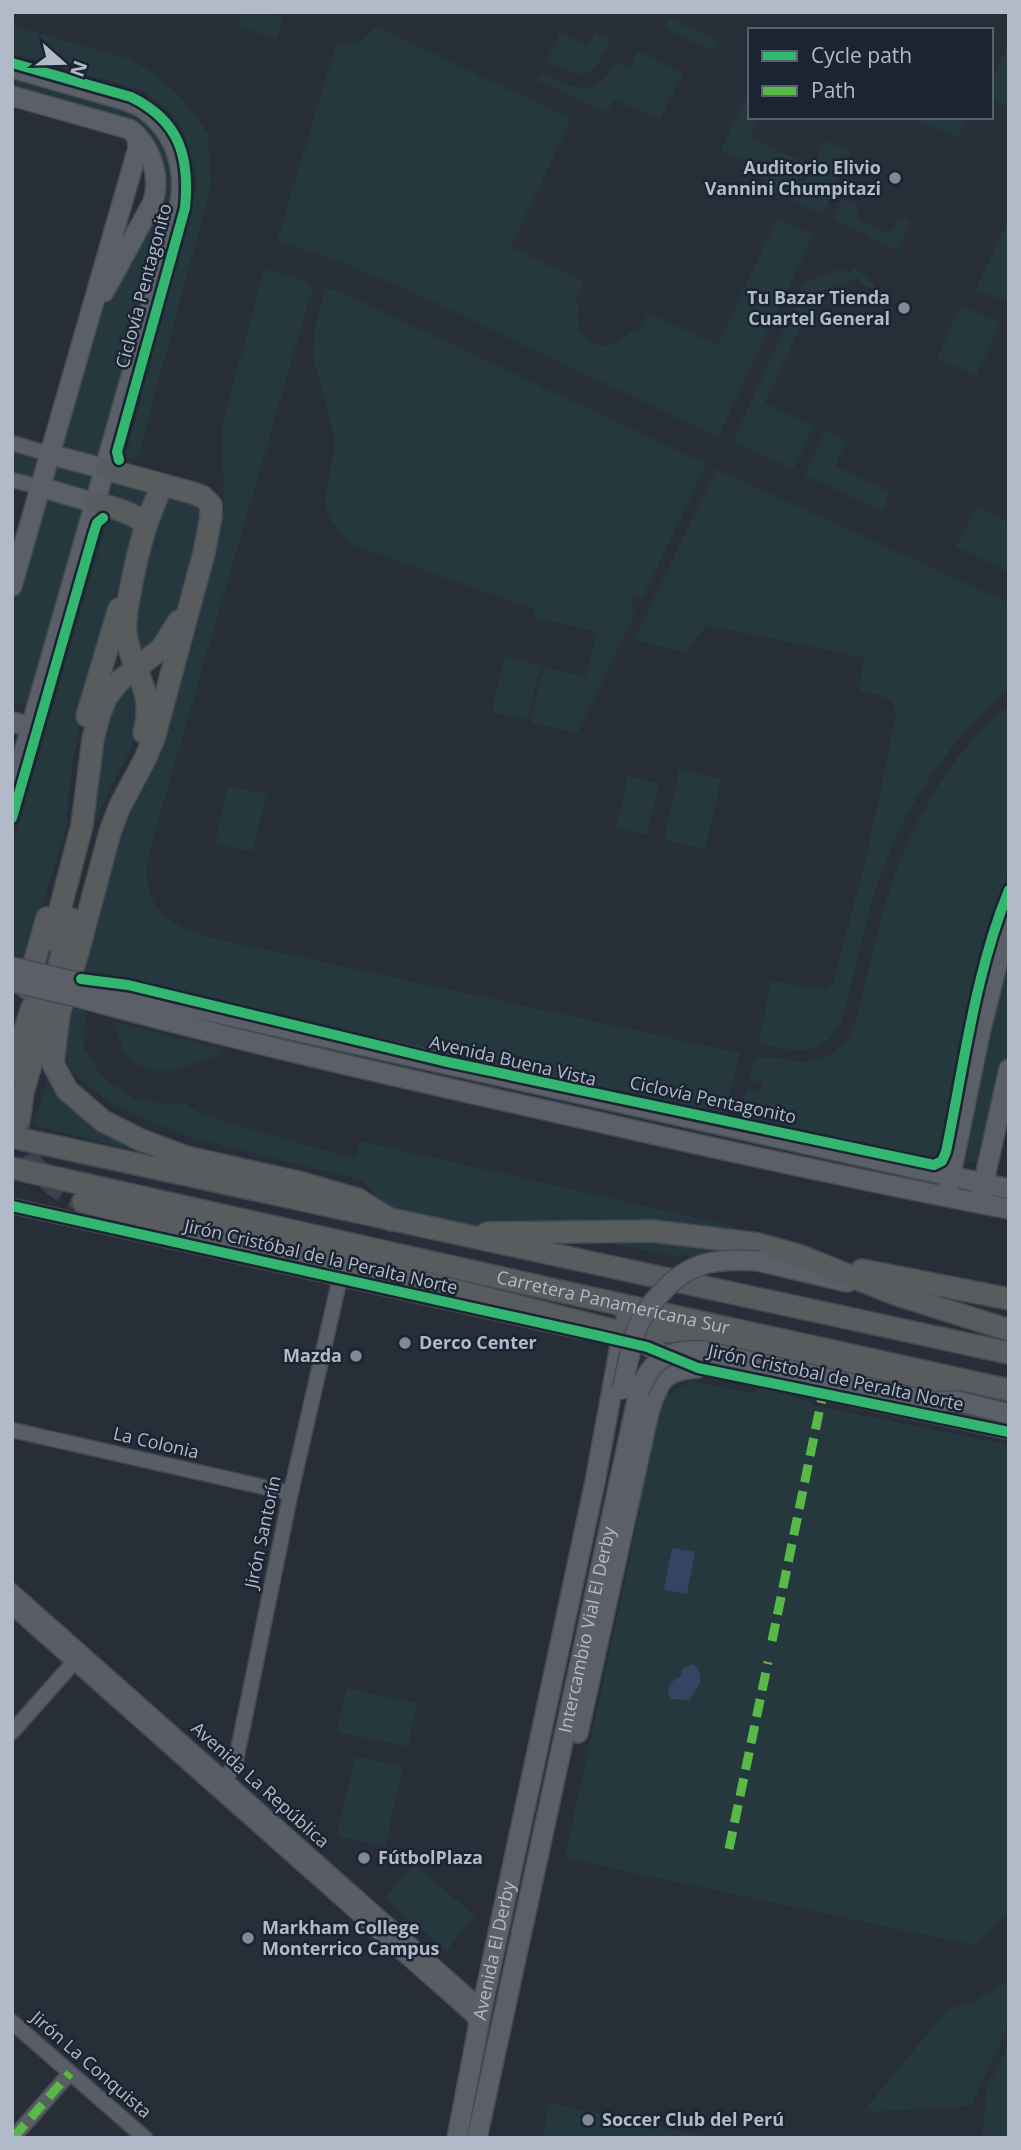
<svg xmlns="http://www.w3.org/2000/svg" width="1021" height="2150" viewBox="0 0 1021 2150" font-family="'Open Sans',sans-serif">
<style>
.green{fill:#25383e}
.water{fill:#344462}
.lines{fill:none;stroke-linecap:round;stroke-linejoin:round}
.highway-tunnel{stroke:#3d434e;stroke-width:21;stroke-dasharray:21 10;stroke-linecap:butt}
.minor-casing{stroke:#454950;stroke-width:17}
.major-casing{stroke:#464b54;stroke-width:22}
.highway-casing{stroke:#454a53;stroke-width:24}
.minor{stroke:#595d65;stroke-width:14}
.major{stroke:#5b5f67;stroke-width:19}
.highway{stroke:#595c5f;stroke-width:21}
.major-bridge-casing{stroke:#464b54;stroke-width:22;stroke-linecap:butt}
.major-bridge{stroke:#5b5f67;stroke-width:19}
.quiet{stroke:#58b947;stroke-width:9;stroke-dasharray:18 9;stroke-linecap:butt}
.cycleway-casing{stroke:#1b2433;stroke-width:15}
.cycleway{stroke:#33b770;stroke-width:10}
.poi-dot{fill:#828896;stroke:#1b2433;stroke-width:2.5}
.labels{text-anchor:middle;stroke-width:5;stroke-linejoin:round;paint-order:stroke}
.poi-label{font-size:18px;font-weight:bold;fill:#b2b9c9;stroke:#1b2433;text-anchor:start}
.street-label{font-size:18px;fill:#b2b9c9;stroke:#1b2433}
</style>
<rect width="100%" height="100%" fill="#282e38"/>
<g class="green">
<polygon points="242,12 260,12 282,18 277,38 238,27"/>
<polygon points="669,18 718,41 713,51 664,28"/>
<polygon points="12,26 129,59 154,73 181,98 208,133 211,186 138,457 125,458 192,208 197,180 190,154 182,129 166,108 144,91 12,53"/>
<path d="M375,26l196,93 -60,128 73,35 -9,19 5,3c-12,38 31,58 52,25l7,3 9,-19 70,32 59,-127 36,17 -95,202 -312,-148 -70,-29 -59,-19 59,-197c17,4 29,-4 39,-18z"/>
<path d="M560,32l28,13 7,-13 16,7c-21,42 -22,41 -64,22z"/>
<polygon points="1009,44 1009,107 991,98 993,89 991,88 991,80"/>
<path d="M638,51l45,22 -23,47 -46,-21 -7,13 -70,-32 4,-7c31,14 55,30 74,-11l15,7z"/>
<polygon points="12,73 141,116 167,147 176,192 101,460 60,452 92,337 102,312 153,218 149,143 12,91"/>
<polygon points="744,101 750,104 750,117 759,117 750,138 805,163 798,180 805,182 825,140 851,152 822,215 762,186 768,172 721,150"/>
<polygon points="919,117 967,117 957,138 918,120"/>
<polygon points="843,197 855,202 861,221 890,234 897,222 906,219 911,222 898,251 833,219"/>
<polygon points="1009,219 1009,304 976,289"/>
<polygon points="851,267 865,274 878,291 861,284 858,278 816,293 765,403 813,426 793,469 733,441 806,282 841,269 854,274"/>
<path d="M264,269l43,12 4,3 1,6 -164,566c-7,48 17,69 60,81l532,116 -16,61 -267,-57 -328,-78 -50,-9 40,-145 82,-226 21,-74 2,-26 -2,-65 2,-15z"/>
<path d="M326,289l15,3 365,172 -64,135 -7,-3 -5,12 6,4 -59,121 -46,-11 11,-48 6,-6 37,9 13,-45 -65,-15 1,-8 -183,-65c-12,-12 -24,-25 -26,-42l10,-58 -3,-17 -19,-69 2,-31z"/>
<polygon points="961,305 1000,323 976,376 937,358"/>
<polygon points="825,431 846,441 835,466 890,492 882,511 805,475"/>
<polygon points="12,448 40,456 33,478 12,472"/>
<path d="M64,464l24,7 6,8 -3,12c-14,5 -31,-1 -41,-12l4,-12z"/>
<path d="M716,469l293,134v86c-77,67 -117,138 -144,236 -8,31 -14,63 -22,94 -20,40 -44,33 -81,25l-3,-5 11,-51 1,-4 4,-3c19,1 44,17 59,1l34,-133 28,-133c0,-21 -21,-22 -38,-25l7,-33 -157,-33 -24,27 -50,-12z"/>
<polygon points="113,478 145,486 149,496 146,505 138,510 106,500 107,483"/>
<path d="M173,497c13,4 24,5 30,17l-14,58 -15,40 -8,20 -23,25 -11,-23 17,-99 17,-37z"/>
<polygon points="44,498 85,506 31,706 12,702 12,609"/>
<polygon points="977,506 1009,522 1009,572 956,547"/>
<polygon points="109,514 139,523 82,707 69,788 66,827 27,955 22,956 12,954 12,848"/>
<polygon points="505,657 540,665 527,720 492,712"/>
<polygon points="133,679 137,687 138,728 132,746 94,821 83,856 109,708"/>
<path d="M1009,705v168l-17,39 -10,30 -44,216 -7,3 -192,-43 8,-29 13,3 3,-9 -13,-3 4,-19 4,-3c30,-5 43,16 77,-7 5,-4 11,-10 14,-15 10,-17 12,-39 17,-57 9,-38 18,-76 32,-113 23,-60 60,-120 111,-161z"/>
<polygon points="679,770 721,779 705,849 664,840"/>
<polygon points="628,776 659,783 647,835 616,828"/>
<polygon points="228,786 266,794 253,852 215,844"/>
<polygon points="1009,937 1009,1047 983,1163 964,1162 986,1040"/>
<polygon points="74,1008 87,1012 83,1029 84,1048 96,1068 111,1084 135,1099 163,1104 185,1104 198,1112 229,1123 355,1159 360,1141 736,1227 733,1232 476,1228 385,1206 362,1180 190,1137 146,1120 108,1102 74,1073 62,1052 64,1027"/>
<polygon points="114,1022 222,1049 221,1054 172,1071 155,1071 139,1065 124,1053"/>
<polygon points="49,1075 62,1100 95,1127 128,1143 135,1151 34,1125"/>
<polygon points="620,1234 737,1250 709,1252 691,1257 681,1254 675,1256 617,1245"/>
<polygon points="690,1381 755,1394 757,1387 812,1402 811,1405 1009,1445 1009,1914 973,1945 565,1858 640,1511 638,1510 664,1397"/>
<polygon points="346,1688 417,1703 408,1746 337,1732"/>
<polygon points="355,1756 403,1767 385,1846 337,1836"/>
<polygon points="414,1864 475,1916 446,1951 385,1899"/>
<polygon points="1009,1980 1009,2025 971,2106 863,2112 948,2009 973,2002"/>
<polygon points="1009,2044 1009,2138 983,2138 983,2125 987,2087"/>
<polygon points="548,2103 713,2138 544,2138"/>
</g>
<g class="water">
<polygon points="672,1548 695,1552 687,1594 664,1590"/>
<path d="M693,1664c14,12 6,23 -4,36l-18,-1c-7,-15 1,-16 10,-24l1,-6z"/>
</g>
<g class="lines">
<path class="highway-tunnel" d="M19,1125c4,37 31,64 64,77"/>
<g class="minor-casing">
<g id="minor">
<polyline points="12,443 49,454"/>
<polyline points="12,480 40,487"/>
<polyline points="12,1206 578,1331"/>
<polyline points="691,1365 1009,1432"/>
<polyline points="12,1430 290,1493"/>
<polyline points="12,1591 482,2008"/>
<polyline points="12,1607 472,2015 480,2026"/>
<polyline points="12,1732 74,1662 77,1653"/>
<polyline points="221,1787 226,1780 236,1760 290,1496 340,1278"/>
<polyline points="12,2022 145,2138"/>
<polyline points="13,2138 70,2073"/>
</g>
</g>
<g class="major-casing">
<g id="major">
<path d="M12,68c28,8 56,16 84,24 15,4 33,8 46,16 34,23 45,62 37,100l-167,586"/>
<path d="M12,96l117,33c22,16 32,47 24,73l-49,90"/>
<polyline points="49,454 105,469"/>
<polyline points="40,487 95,503"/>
<polyline points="12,586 138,148 137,139 134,133"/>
<polyline points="12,722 31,727"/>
<polyline points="81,983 1009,1189"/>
<path d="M77,997c168,46 338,84 508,122 141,32 282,63 424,90"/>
<polyline points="948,1188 980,1033 1009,916"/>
<polyline points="981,1195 1009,1069"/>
<polyline points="758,1261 847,1282"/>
<polyline points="957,1401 1009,1414"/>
<path d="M578,1733l71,-321c10,-31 14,-42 49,-44"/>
<path id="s1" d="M457,2138l25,-130 113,-526 26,-141"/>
<path id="s2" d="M477,2138l162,-747"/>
</g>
</g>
<g class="highway-casing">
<g id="highway">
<polyline points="105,469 193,493 203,497 211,505 211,517 204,553 154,738 145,759 120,806 110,832 78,952 59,1014 53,1064 67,1090 103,1121 141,1140 186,1157 302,1183 357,1199 391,1220"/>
<path d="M95,503c18,5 37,8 51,22"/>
<polyline points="87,716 119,609"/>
<path d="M144,733c12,-43 -12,-60 -18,-98 -2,-16 2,-32 5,-48 7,-36 15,-69 32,-102"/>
<polyline points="52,940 82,825 93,739 99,716 106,698 118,682 161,649 179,621"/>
<polyline points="27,988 47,918"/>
<polyline points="12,1072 32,1007"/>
<polyline points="19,1120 23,1092 72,919"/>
<polyline points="12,1137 1009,1353"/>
<path id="s3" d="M12,1168l552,124 445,98"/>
<polyline points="83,1202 269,1247 355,1265 620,1332 640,1339 658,1351"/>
<polyline points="487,1233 653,1231 758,1244 798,1255 895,1294 1009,1330"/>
<polyline points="862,1270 1009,1299"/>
<polyline points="627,1319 667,1331 944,1395 952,1399"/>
</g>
</g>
<use href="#minor" class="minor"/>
<use href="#major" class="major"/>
<use href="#highway" class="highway"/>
<g class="major-bridge-casing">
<g id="major-bridge">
<polyline points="12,967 81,983"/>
<polyline points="12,982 77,997"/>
<path d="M622,1390c5,-22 8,-44 16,-64 6,-13 15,-25 25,-35 27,-30 56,-33 95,-30"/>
<path d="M639,1391c13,-32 29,-42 64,-40l230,51 24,-1"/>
</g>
</g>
<use href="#major-bridge" class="major-bridge"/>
<g class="quiet">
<polyline points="772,1641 823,1393"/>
<polyline points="729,1849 768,1662"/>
<polyline points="13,2138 70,2073"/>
</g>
<g class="cycleway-casing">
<g id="cycleway">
<path d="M12,63l119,34c49,24 59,60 54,111l-68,244 2,8"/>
<polyline points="12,818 94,532 97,523 103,518"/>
<path d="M81,979l47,6 315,76 491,104 8,-4 4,-9c18,-87 29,-179 63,-262"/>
<polyline points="12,1206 600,1336 647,1347 698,1368 1009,1432"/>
</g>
</g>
<use href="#cycleway" class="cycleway"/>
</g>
<g class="poi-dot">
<circle cx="895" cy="178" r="7"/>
<circle cx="904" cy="308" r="7"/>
<circle cx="405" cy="1343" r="7"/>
<circle cx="356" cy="1356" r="7"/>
<circle cx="364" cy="1858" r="7"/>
<circle cx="248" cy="1938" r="7"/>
<circle cx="588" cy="2120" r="7"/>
</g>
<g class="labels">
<g class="poi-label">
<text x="881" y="174" text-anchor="end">Auditorio Elivio<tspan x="881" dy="21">Vannini Chumpitazi</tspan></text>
<text x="890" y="304" text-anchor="end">Tu Bazar Tienda<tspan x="890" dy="21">Cuartel General</tspan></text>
<text x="419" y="1349">Derco Center</text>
<text x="342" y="1362" text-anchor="end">Mazda</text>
<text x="378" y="1864">FútbolPlaza</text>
<text x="262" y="1934">Markham College<tspan x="262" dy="21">Monterrico Campus</tspan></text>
<text x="602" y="2126">Soccer Club del Perú</text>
</g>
<g class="street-label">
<text transform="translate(144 286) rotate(-75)" y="6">Ciclovía Pentagonito</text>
<text transform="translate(513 1061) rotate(13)" y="6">Avenida Buena Vista</text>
<text transform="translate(713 1100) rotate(12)" y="6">Ciclovía Pentagonito</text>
<text transform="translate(321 1257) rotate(13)" y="6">Jirón Cristóbal de la Peralta Norte</text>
<text dy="6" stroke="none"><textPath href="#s3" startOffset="616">Carretera Panamericana Sur</textPath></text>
<text transform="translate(836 1378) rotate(12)" y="6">Jirón Cristobal de Peralta Norte</text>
<text transform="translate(156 1443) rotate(13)" y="6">La Colonia</text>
<text transform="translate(263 1532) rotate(-78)" y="6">Jirón Santorín</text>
<text dy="6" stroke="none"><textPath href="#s2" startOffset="520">Intercambio Vial El Derby</textPath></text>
<text transform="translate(260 1785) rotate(42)" y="6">Avenida La República</text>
<text dy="6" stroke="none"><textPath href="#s1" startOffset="191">Avenida El Derby</textPath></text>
<text transform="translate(91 2065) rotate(41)" y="6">Jirón La Conquista</text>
</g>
</g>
<rect width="1021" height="2150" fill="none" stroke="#b2b9c9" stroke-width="28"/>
<rect x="748" y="28" width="245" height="91" fill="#1b2433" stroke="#57606f" stroke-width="2"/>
<rect x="762" y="51" width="35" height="10" fill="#33b770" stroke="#57606f" stroke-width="2"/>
<text x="811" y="63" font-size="21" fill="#b2b9c9">Cycle path</text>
<rect x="762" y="86" width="35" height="10" fill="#58b947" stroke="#57606f" stroke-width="2"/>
<text x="811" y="98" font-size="21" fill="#b2b9c9">Path</text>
<g transform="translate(63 63) rotate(110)" stroke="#1b2433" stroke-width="5" paint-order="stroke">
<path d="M0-5L12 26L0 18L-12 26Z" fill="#b2b9c9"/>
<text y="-10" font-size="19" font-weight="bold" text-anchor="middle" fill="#b2b9c9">N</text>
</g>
</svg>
